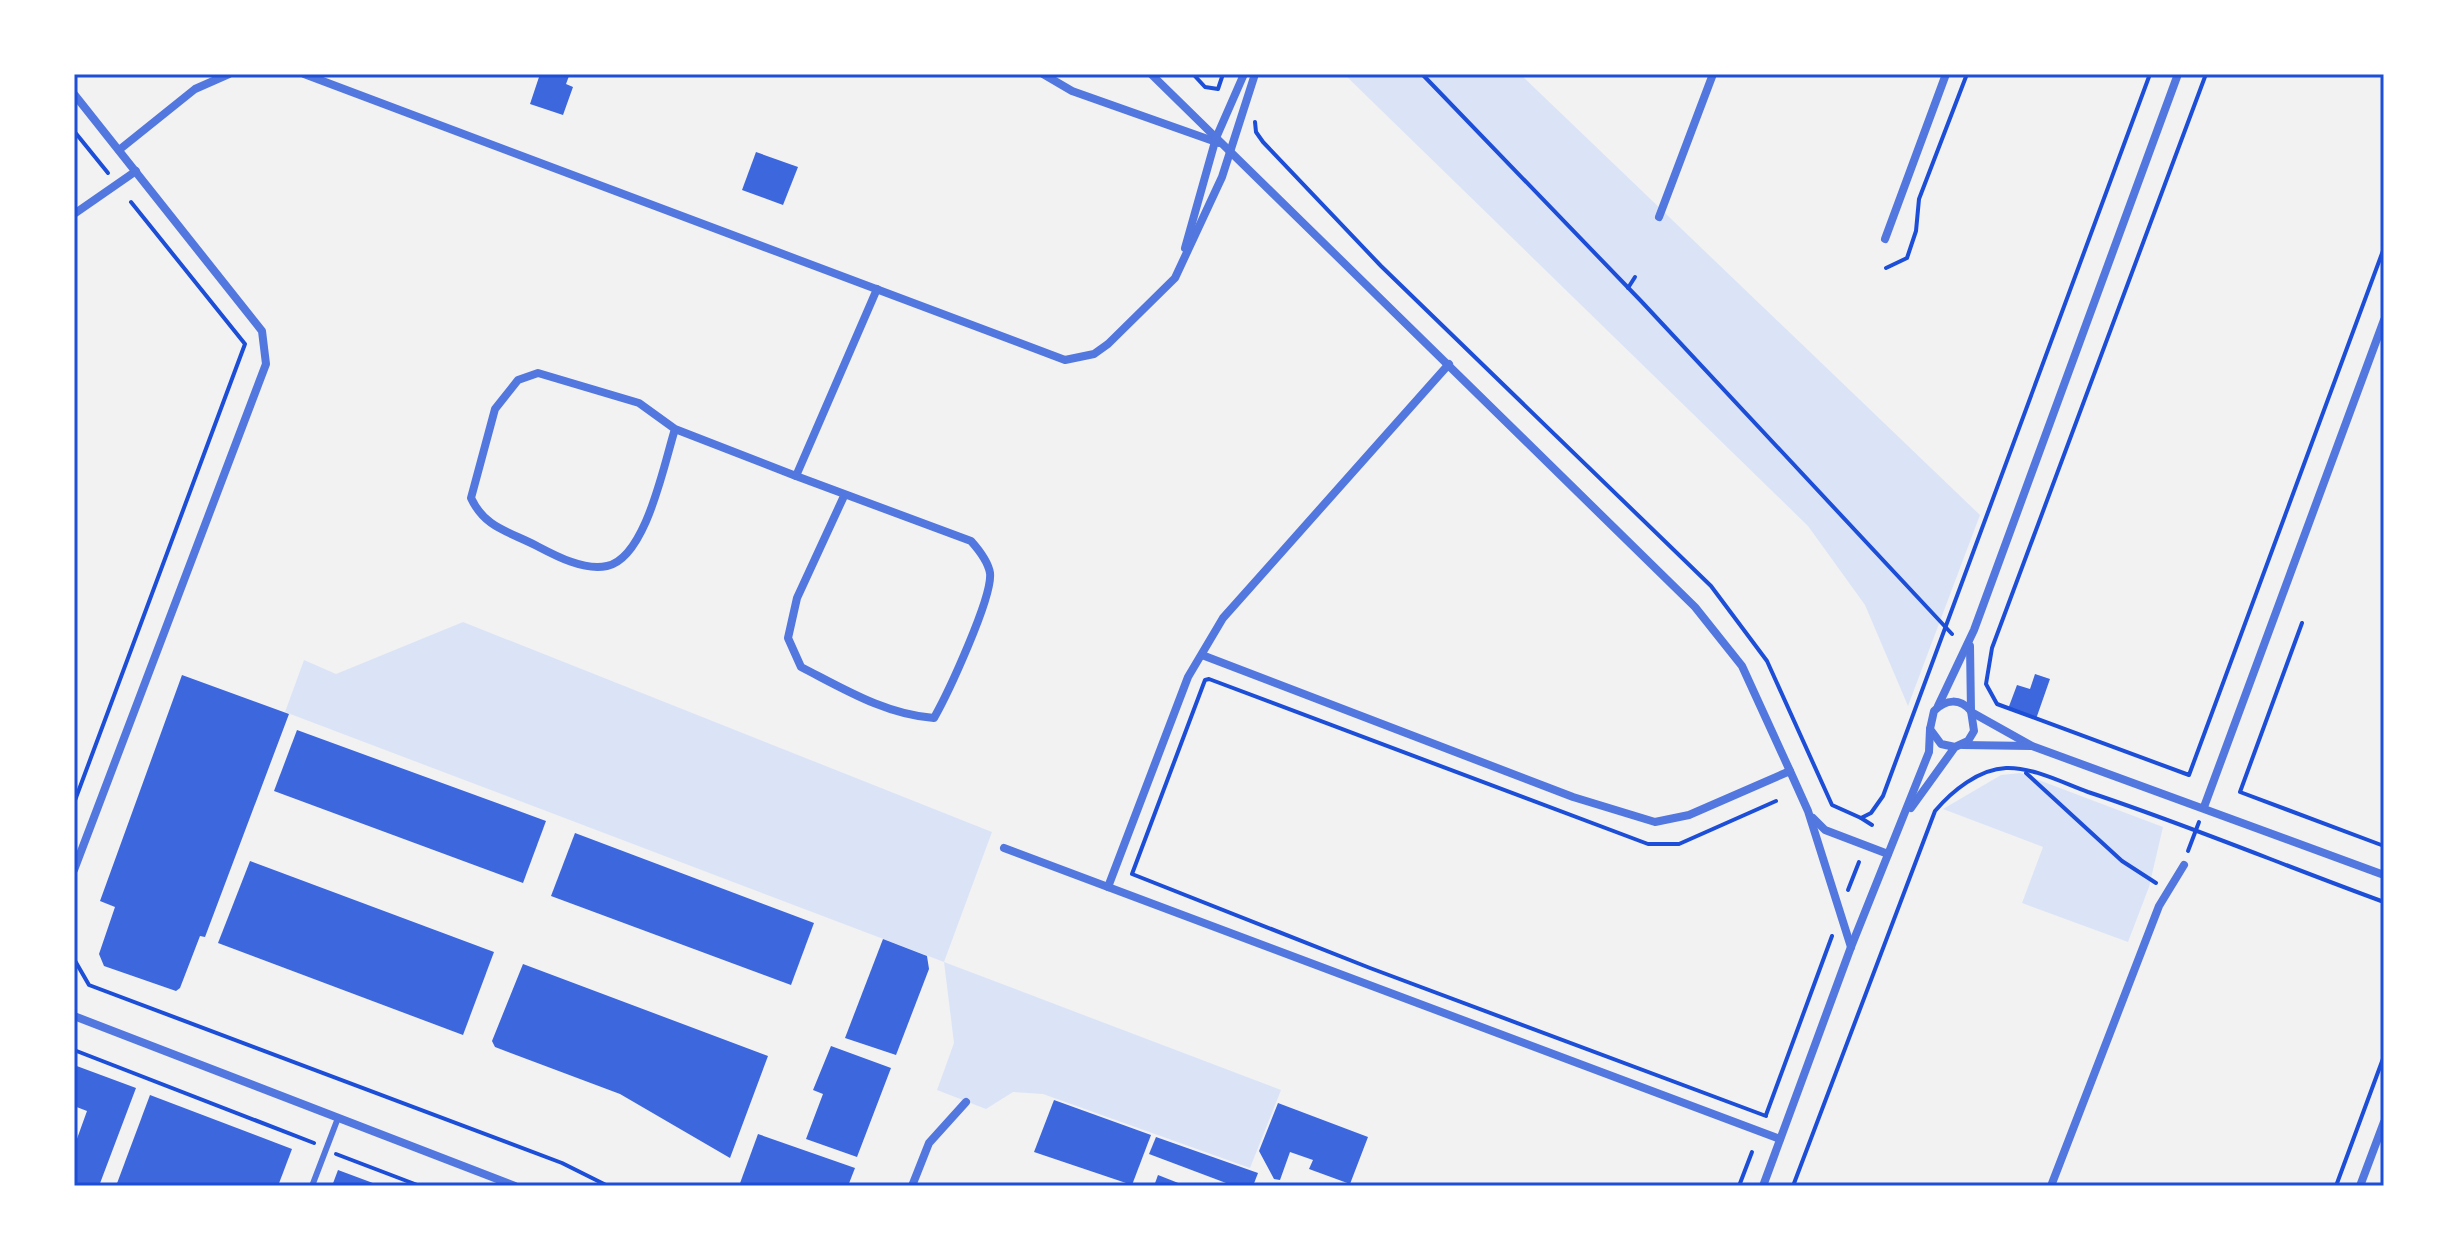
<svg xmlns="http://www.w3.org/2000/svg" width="2458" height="1260" viewBox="0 0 2458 1260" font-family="'IBM Plex Sans',sans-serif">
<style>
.green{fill:#dbe4f7}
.building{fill:#3d67dc}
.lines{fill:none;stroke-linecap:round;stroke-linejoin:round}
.path{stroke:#1d4ed8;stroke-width:4}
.service{stroke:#5277de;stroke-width:6}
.minor{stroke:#5277de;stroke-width:8}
.neatline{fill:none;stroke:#1d4ed8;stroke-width:3}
</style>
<rect width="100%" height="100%" fill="#f2f2f2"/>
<g class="green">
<polygon points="1344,74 1520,74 1980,515 1908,706 1865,605 1808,526"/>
<polygon points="463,622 992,832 944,962 1281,1090 1250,1168 1043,1094 1013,1092 986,1109 937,1090 954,1043 944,962 285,712 304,660 336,674"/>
<polygon points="2020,773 2163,827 2149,887 2128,942 2022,903 2043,847 1943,809 2001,775"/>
</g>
<g class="building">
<polygon points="540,74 569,76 566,84 573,87 563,115 530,104"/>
<polygon points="756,152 798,167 783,205 742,190"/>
<polygon points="2035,674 2050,679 2036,719 2008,709 2017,685 2030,689"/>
<polygon points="182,675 289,714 205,937 200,936 180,988 176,991 104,966 99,954 115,907 100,901"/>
<polygon points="297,730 546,821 523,883 274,791"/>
<polygon points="575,833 814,923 791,985 551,896"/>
<polygon points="250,861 494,952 463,1035 218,943"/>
<polygon points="883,939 927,956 929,969 896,1055 845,1038"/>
<polygon points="523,964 768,1056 730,1158 620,1094 495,1047 492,1041"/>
<polygon points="831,1046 891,1068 857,1157 806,1139 823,1094 813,1090"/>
<polygon points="74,1065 136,1088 99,1186 74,1186 74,1147 87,1111 74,1106"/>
<polygon points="150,1095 292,1149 278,1186 116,1186"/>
<polygon points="1054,1100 1151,1135 1132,1185 1034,1152"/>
<polygon points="1278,1103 1368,1137 1350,1184 1309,1169 1313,1160 1290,1152 1280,1180 1274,1179 1259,1151"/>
<polygon points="758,1134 855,1168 848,1186 739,1186"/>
<polygon points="1156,1137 1258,1173 1253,1186 1234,1186 1149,1154"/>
<polygon points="338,1170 381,1186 332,1186"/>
<polygon points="1158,1175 1186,1186 1154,1186"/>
</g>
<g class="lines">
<g class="path">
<polyline points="1193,74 1205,87 1218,89 1223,74"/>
<polyline points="1422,74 1641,301 1952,634"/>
<polyline points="2206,74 1992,648 1986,684 1997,704 2189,775 2384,248"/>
<polyline points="1255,122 1256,132 1263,142 1381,266 1711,586 1767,661 1832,805 1861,818"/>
<polyline points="74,131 108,173"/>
<polyline points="1886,268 1907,258 1916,231 1919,199 1967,74"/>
<polyline points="1628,288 1635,277"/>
<polyline points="2302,623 2240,792 2384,846"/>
<polyline points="2026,773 2122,861 2156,883"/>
<polyline points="74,803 245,344 131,202"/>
<polyline points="1872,825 1861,818 1871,813 1883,796 2150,74"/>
<polyline points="2188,851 2199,822"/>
<polyline points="1848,890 1859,862"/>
<polyline points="74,949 75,945"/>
<polyline points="74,959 89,985 562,1163 608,1186"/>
<polyline points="74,1050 314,1143"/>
<polyline points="1766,1115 1832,936"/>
<polyline points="1766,1116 1370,968 1132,874 1205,680 1209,679 1648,844 1679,844 1776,801"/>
<polyline points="336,1154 420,1186"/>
<polyline points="1739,1186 1752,1152"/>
<path d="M1793,1186l142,-375c17,-20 44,-42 71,-43 27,-1 57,15 82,24 100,33 197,74 296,110"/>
<polyline points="2336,1186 2384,1056"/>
</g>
<polyline class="service" points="312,1186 338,1118"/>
<g class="minor">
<polyline points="304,74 1065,360 1094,354 1108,344 1175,278 1222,177 1255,74"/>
<polyline points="1043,74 1072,91 1219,143"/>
<polyline points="1151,74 1695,607 1742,666 1790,771 1808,811 1851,947"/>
<polyline points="74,94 262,331 266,364 74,870"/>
<polyline points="119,150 195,89 229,74"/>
<polyline points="74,214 136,171"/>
<polyline points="1659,217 1713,74"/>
<polyline points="1885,239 1946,74"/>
<polyline points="1185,248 1216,138 1244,74"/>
<path d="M675,429c-11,35 -29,129 -68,137 -23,5 -51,-10 -70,-20 -29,-15 -52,-18 -66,-48l24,-89 23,-29 20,-7 101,30 36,26 121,47 81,-187"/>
<path d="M796,476l175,65c8,9 17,20 19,32 3,24 -43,122 -56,145 -48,-3 -92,-30 -133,-51l-13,-29 9,-40 47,-102"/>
<polyline points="1970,646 1971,711"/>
<polyline points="1202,655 1573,797 1655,822 1689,815 1790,771"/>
<polyline points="1938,706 1974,630 2178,74"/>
<polyline points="1973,713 2032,746 2384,875"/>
<polyline points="1963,745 2031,746"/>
<polyline points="2204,807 2384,320"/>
<path d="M1911,808l44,-61 13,-6 6,-10 -3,-20c-11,-13 -25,-12 -37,0l-4,18 11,15 14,3"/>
<polyline points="1813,818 1825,830 1888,854"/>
<polyline points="1004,848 1780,1139"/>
<polyline points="1108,887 1188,677 1223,618 1449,364"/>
<polyline points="74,1016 515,1186"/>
<polyline points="912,1186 929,1143 966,1102"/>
<polyline points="1763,1186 1851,947 1929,752 1930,729"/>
<polyline points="2051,1186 2159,906 2184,865"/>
<polyline points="2360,1186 2384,1122"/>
</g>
</g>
<rect width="2458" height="1260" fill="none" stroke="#ffffff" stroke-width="152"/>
<rect x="76" y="76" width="2306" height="1108" class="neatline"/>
</svg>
